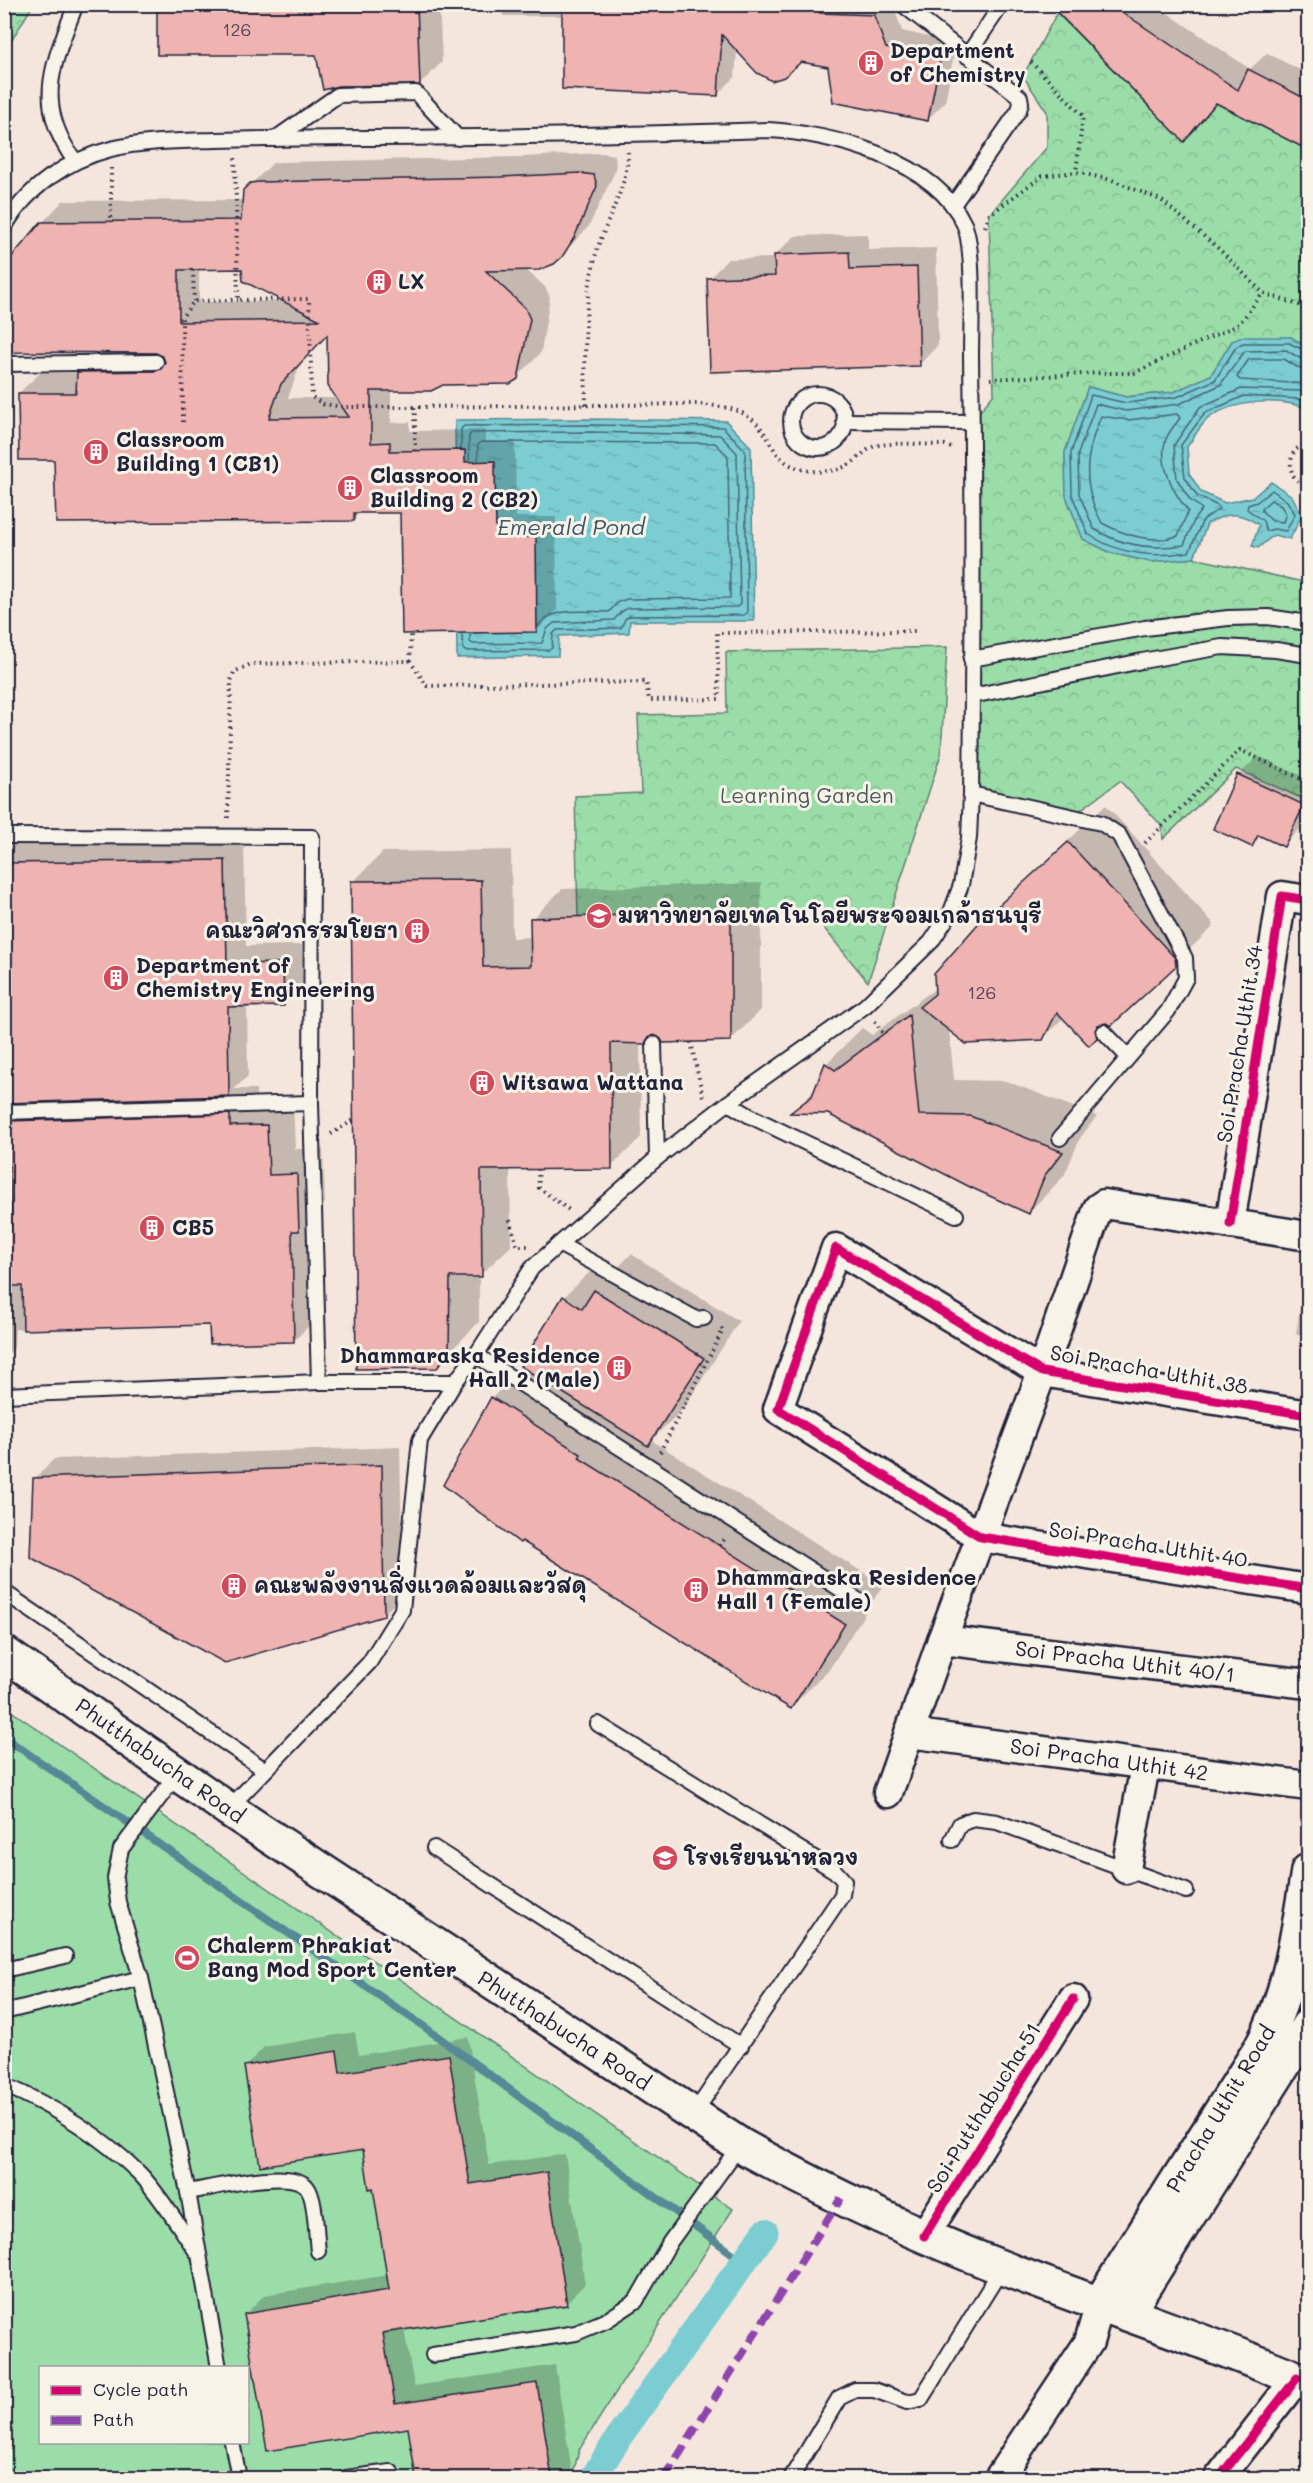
<svg xmlns="http://www.w3.org/2000/svg" width="1313" height="2483" viewBox="0 0 1313 2483" font-family="Mali,'Playpen Sans Thai',sans-serif">
<style>
.forest{fill:url(#forest-crowns);stroke:#5e8072;stroke-width:1.5}
.pitch{fill:#9bdda8;stroke:#5e8072;stroke-width:1.5;fill-rule:evenodd}
.water{fill:url(#water-ripples);stroke:#578996;stroke-width:1.5}
.shadow{fill:#0003;fill-rule:evenodd}
.lines{fill:none;stroke-linecap:round;stroke-linejoin:round}
.shore{stroke:#466677;stroke-width:1.5}
.stream{stroke:#578996;stroke-width:8}
.canal{stroke:#7bcdd2;stroke-width:27}
.building{fill:#efb3b1;stroke:#22223b;stroke-width:1.5;fill-rule:evenodd}
.service-casing{stroke:#22223b;stroke-width:18}
.minor-casing{stroke:#22223b;stroke-width:33}
.secondary-casing{stroke:#22223b;stroke-width:38}
.path{stroke:#22223b;stroke-width:4;stroke-dasharray:1.5 4.5;stroke-linecap:butt}
.service{stroke:#f7f3e8;stroke-width:14}
.minor{stroke:#f7f3e8;stroke-width:28}
.secondary{stroke:#f7f3e8;stroke-width:33}
.quiet{stroke:#8e44ad;stroke-width:8;stroke-dasharray:15 8;stroke-linecap:butt}
.cycleway-casing{stroke:#f7f3e8;stroke-width:13}
.cycleway{stroke:#d6006c;stroke-width:9}
.labels{text-anchor:middle;stroke-width:6;stroke-linejoin:round;paint-order:stroke}
.number-label{font-size:18px;fill:#554658}
.poi-label{font-size:21px;font-weight:bold;fill:#22223b;stroke:#f7f3e8;text-anchor:start}
.park-label{font-size:21px;fill:#465a5c;stroke:#f7f3e8}
.street-label{font-size:21px;fill:#22223b;stroke:#f7f3e8}
.water-label{font-size:22px;font-style:italic;fill:#3d5568;stroke:#f7f3e8}
</style>
<defs>
<pattern id="forest-crowns" width="20" height="18" patternUnits="userSpaceOnUse" patternTransform="scale(1.5)"><rect width="20" height="18" fill="#9bdda8"/><path d="M2 6a3 3 0 1 1 6 0M12 15a3 3 0 1 1 6 0" fill="none" stroke="#85bd92"/></pattern>
<pattern id="water-ripples" width="26" height="14" patternUnits="userSpaceOnUse" patternTransform="scale(1.5)"><rect width="26" height="14" fill="#7bcdd2"/><path d="M2 4q2-2 4 0t4 0M15 11q2-2 4 0t4 0" fill="none" stroke="#6ab0b5"/></pattern>
</defs>
<rect width="100%" height="100%" fill="#f5e6dd"/>
<filter id="ink" filterUnits="userSpaceOnUse"><feTurbulence type="fractalNoise" baseFrequency=".0167" numOctaves="2"/><feDisplacementMap in="SourceGraphic" scale="12" xChannelSelector="R" yChannelSelector="G"/><feConvolveMatrix kernelMatrix="1 2 1 2 8 2 1 2 1" color-interpolation-filters="sRGB"/></filter>
<g filter="url(#ink)">
<g class="forest">
<polygon points="5,4 33,5 5,51 4,5"/>
<polygon points="1057,13 1184,142 1216,103 1308,150 1308,348 1291,337 1232,341 1211,375 1174,392 1126,397 1088,387 1065,452 1066,496 1083,539 1111,553 1151,562 1194,558 1308,583 1308,801 1236,769 1163,839 1162,826 1120,781 1072,816 971,794 971,422 994,394 989,215 1047,147 1047,112 1023,76"/>
<polygon points="947,647 941,754 868,982 809,910 578,917 575,796 641,793 638,715 727,713 726,652"/>
</g>
<path class="pitch" d="M4,1706l729,503 -154,241 -7,28h-567zM40,2368h208v74h-208z"/>
<g class="water">
<path d="M1242,337h49l17,11v61c-28,-12 -72,-9 -98,8 -9,6 -16,21 -23,30l2,26 12,19 24,11 28,-6 18,-15 21,14 10,19 -12,24 -16,-4 -16,13 -6,-2 7,-21c-20,-14 -31,-13 -52,-1l-13,34 -43,4 -40,-9 -28,-14 -17,-43 -1,-44 23,-65 38,10 48,-5 37,-17 21,-34z"/>
<polygon points="590,419 726,421 751,447 754,621 630,621 629,633 559,636 558,656 457,658 455,420"/>
</g>
<g class="shadow">
<polygon points="159,4 439,4 442,62 420,84"/>
<polygon points="502,4 893,4 902,31 956,43 945,102 928,119 830,65 737,49 735,77 718,94 564,16 503,16"/>
<polygon points="1064,4 1154,4 1250,69 1267,53 1308,74 1308,149 1218,102 1184,140"/>
<path d="M602,153l13,2 1,14 -27,57 -28,30 -36,13 20,18 5,10 -9,55 -6,7 -21,21 -71,4 -52,6v33l19,-1v9l75,-1v12l30,-1 1,76h40l1,93 -21,21 -134,-120 -41,1 -8,7 -297,-61 -37,-65 21,-20h39l21,-22 -58,-128 21,-22 181,-1v-9l29,-28 7,-1 242,-5zM199,268h45l41,33 -86,1zM328,333l10,65h-50l13,-36z"/>
<polygon points="868,234 868,250 936,248 938,345 919,365 709,279 728,259 775,258 775,255 795,236"/>
<polygon points="1258,756 1308,779 1308,815 1303,826 1284,845 1262,835 1252,845 1239,775"/>
<polygon points="1106,805 1213,923 1213,927 1089,1044 1064,1017 1043,1039 949,1029 954,1080 1006,1081 1097,1116 1080,1138 1064,1176 1029,1212 828,1113 793,1112 816,1089 826,1064 862,1028 872,1035 936,988 978,926"/>
<polygon points="244,842 246,946 302,945 302,986 283,1005 247,1005 248,1076 234,1089 256,1089 256,1100 293,1099 295,1149 323,1149 325,1203 318,1211 320,1314 294,1341 211,1323 15,1329 14,1348 4,1358 4,1201 12,1200 9,1121 30,1101 4,1095 4,854 13,845"/>
<polygon points="511,850 512,938 532,937 532,919 562,889 761,883 761,1010 731,1040 663,1038 653,1034 644,1042 640,1042 641,1137 611,1167 510,1168 511,1246 479,1276 479,1322 436,1366 353,882 383,852"/>
<polygon points="1308,1250 1308,1336 1296,1334 1307,1262 1304,1262"/>
<polygon points="631,1254 739,1321 684,1408 651,1440 883,1585 830,1668 791,1707 445,1485 492,1398 523,1366 564,1297 601,1261 615,1271"/>
<polygon points="400,1447 403,1595 384,1614 35,1478 54,1459"/>
<polygon points="355,2032 359,2055 468,2037 489,2165 565,2154 585,2284 566,2303 404,2328 414,2386 555,2365 573,2478 417,2478 409,2426 246,2314 264,2295 388,2275 374,2186 364,2148 246,2066 264,2047"/>
</g>
<g class="lines">
<g class="shore">
<path d="M1308,352l-19,-9h-46l-7,4 -21,33 -38,17 -51,6 -35,-8 -20,58 1,42 16,39c30,20 66,24 101,18l14,-32 16,-11 -1,-3 -21,-10 -12,-19 -4,-32 24,-32 39,-17 56,3 8,3"/>
<path d="M1308,360l-7,-1 -15,-9 -41,1 -25,34 -41,19 -53,7 -30,-7 -18,50 1,40 15,35c28,17 58,21 90,16l11,-27 7,-9 -12,-9 -13,-21 -3,-34 26,-38 41,-18 59,2 8,3"/>
<polyline points="1308,369 1297,367 1284,359 1249,359 1237,377 1240,380 1308,384"/>
<path d="M1177,414l3,4c-4,6 -10,12 -13,19 -11,23 7,57 21,74l-10,25c-25,8 -54,-1 -76,-13 -21,-37 -17,-69 -1,-107l27,4z"/>
<polyline points="461,449 461,429 464,426 590,425 723,427 745,450 747,612 744,615 630,616 625,619 621,628 557,630 553,634 552,648 549,650 465,651 463,649 462,635"/>
<polyline points="469,460 469,436 471,433 590,432 720,435 737,453 740,604 737,607 628,608 621,612 614,620 554,623 547,629 542,643 473,644 470,642 470,634"/>
<path d="M478,460v-15l3,-3 234,1 13,13 2,142 -103,1 -9,3 -9,10c-22,0 -57,-6 -71,14"/>
<polygon points="1272,490 1287,501 1295,514 1286,531 1274,529 1266,531 1263,521 1247,509 1248,505 1257,502"/>
<polygon points="1271,500 1281,506 1286,514 1283,522 1272,521 1262,511 1262,508"/>
</g>
<polyline class="stream" points="4,1737 426,2028 744,2262"/>
<polyline class="canal" points="593,2478 621,2434 765,2232"/>
</g>
<g class="building">
<polygon points="157,4 417,4 420,85 338,86 323,90 316,55 157,55"/>
<polygon points="562,4 821,4 820,13 874,15 886,48 940,60 928,121 833,102 828,67 801,62 784,77 772,81 757,73 722,35 718,96 562,89"/>
<polygon points="1049,4 1110,4 1238,90 1248,69 1308,100 1308,150 1216,103 1184,142"/>
<path d="M580,173l14,2 3,11 -23,52 -12,19 -8,7 -15,6 -53,1 39,37 5,11 -12,60 -8,5 -67,1 -12,6h-60v52l19,-1v9l75,-1v12l30,-1 1,76h40l1,95 -135,2 -2,-121h-46v8l-298,2 -2,-63h-35l-1,-67h58l1,-21 79,-1 5,-2 4,-7 -2,-5 -7,-4 -152,-1v-86l37,-44 200,-2 2,-30 7,-7 8,-1 242,-5zM242,269l1,12 77,39 -141,2v-52zM327,335l1,51 21,31 -80,1 12,-34z"/>
<polygon points="849,252 850,269 917,267 920,366 710,372 707,278 775,276 774,255"/>
<polygon points="1237,774 1304,805 1284,847 1258,835 1252,847 1213,829"/>
<polygon points="1068,842 1175,958 1176,966 1111,1026 1106,1023 1098,1025 1095,1030 1097,1038 1089,1046 1057,1012 1043,1040 966,1044 919,1007 935,994 934,974 977,925"/>
<polygon points="225,860 227,964 283,963 284,1006 228,1007 229,1096 7,1103 7,1096 4,1096 4,863"/>
<polygon points="481,880 483,967 531,966 530,918 731,912 731,1041 663,1043 661,1039 654,1035 649,1037 645,1044 611,1043 612,1169 481,1170 482,1277 450,1277 449,1353 437,1368 356,1369 351,881"/>
<polygon points="909,1015 919,1115 970,1116 1063,1152 1045,1175 1029,1214 970,1187 828,1114 790,1113 812,1096 825,1063 835,1070"/>
<polygon points="230,1114 230,1126 267,1125 269,1175 297,1174 299,1231 292,1231 294,1342 210,1344 209,1325 23,1330 22,1286 4,1286 4,1226 11,1225 8,1121"/>
<polygon points="594,1290 704,1358 648,1446 520,1366 563,1296 582,1309"/>
<polygon points="491,1397 581,1454 579,1458 845,1624 791,1709 522,1541 520,1543 443,1485"/>
<polygon points="382,1465 384,1616 225,1663 30,1557 33,1478"/>
<polygon points="337,2051 340,2073 449,2055 470,2184 547,2172 567,2305 383,2333 395,2404 537,2383 552,2478 416,2478 408,2428 267,2451 244,2314 389,2290 373,2188 369,2189 363,2150 260,2166 244,2066"/>
</g>
<g class="lines">
<g class="service-casing">
<g id="service">
<polyline points="902,4 1020,97 1021,103 1019,110 953,205"/>
<polyline points="967,56 1002,4"/>
<polyline points="275,139 338,95 416,93 458,138"/>
<path d="M75,161c-42,-57 -22,-97 1,-157"/>
<path d="M4,228c22,-40 63,-68 107,-79 33,-8 69,-8 104,-9 51,-1 102,-2 154,-2 133,0 266,-4 399,-8 63,3 167,30 196,94 11,25 7,100 7,131 2,146 2,293 0,439l-2,44 -8,47 -10,27 -20,30 -66,64 -137,97 -71,55 -125,110 -56,87 -21,27 -35,58 -18,170 -33,53 -141,146"/>
<polyline points="4,364 156,362"/>
<circle cx="818" cy="421" r="27"/>
<polyline points="844,421 971,422"/>
<polyline points="971,659 1145,628 1228,618 1268,617 1308,623"/>
<polyline points="972,696 1142,661 1222,647 1276,650 1308,655"/>
<polyline points="971,794 1101,823 1119,835 1185,958 1186,978 1168,1011 1060,1138"/>
<polyline points="4,836 312,837 311,1103 319,1382"/>
<polyline points="1104,1032 1128,1057"/>
<polyline points="654,1044 657,1158"/>
<polyline points="728,1103 750,1116 956,1215"/>
<polyline points="4,1112 311,1103"/>
<polyline points="559,1244 696,1319 704,1318"/>
<polyline points="476,1355 859,1601"/>
<polyline points="4,1395 319,1382 455,1382"/>
<polyline points="4,1592 265,1770"/>
<polyline points="598,1724 835,1871 844,1881 842,1895 693,2115"/>
<polyline points="178,1773 121,1849 115,1878 118,1902 141,1978 188,2192 219,2368"/>
<polyline points="952,1840 960,1824 973,1819 997,1822 1186,1891"/>
<polyline points="434,1848 741,2046"/>
<polyline points="4,1970 65,1956"/>
<polyline points="4,2012 141,1978"/>
<path d="M4,2085c49,21 97,51 135,88 19,19 41,55 57,78"/>
<path d="M188,2192c24,-4 103,-25 119,-5 9,11 9,49 11,64"/>
<polyline points="433,2355 576,2333 607,2320 636,2301 670,2242 740,2145"/>
<polyline points="232,2442 239,2478"/>
<polyline points="346,2478 391,2472"/>
<polyline points="791,2478 839,2398 855,2390 874,2390 907,2402 921,2399 1002,2268"/>
</g>
</g>
<g class="minor-casing">
<g id="minor">
<polyline points="1230,1224 1282,896 1308,900"/>
<polyline points="1308,1415 1042,1372 836,1248 778,1409 981,1537 1308,1589"/>
<polyline points="942,1640 1308,1684"/>
<polyline points="909,1733 1308,1786"/>
<polyline points="888,1793 942,1640 1042,1372 1098,1208 1104,1204 1308,1236"/>
<polyline points="1126,1869 1145,1766"/>
<polyline points="924,2236 1073,1999"/>
<polyline points="999,2478 1089,2342 1100,2303"/>
<polyline points="1219,2478 1297,2378"/>
</g>
</g>
<g class="secondary-casing">
<g id="secondary">
<path d="M4,1653l224,156 512,336c85,47 172,88 263,123 101,39 205,73 305,115"/>
<path d="M1100,2303l161,-255c30,-56 37,-116 47,-177"/>
<polyline points="1127,2313 1308,2026"/>
</g>
</g>
<g class="path">
<polyline points="1031,62 1083,116 1076,172"/>
<polyline points="235,158 238,300 309,299 312,397 323,404 344,407 415,407"/>
<polyline points="111,168 111,221"/>
<polyline points="985,227 989,215 1042,176 1076,172 1112,180 1161,200 1219,249 1263,293 1308,308"/>
<polyline points="193,270 194,301"/>
<polyline points="990,379 1101,373 1134,373 1239,324 1263,293"/>
<path d="M586,405c-1,-48 -3,-96 8,-143 8,-37 34,-72 34,-110"/>
<polyline points="183,422 182,317 194,301 238,300"/>
<path d="M1308,442l-13,8c-8,14 -5,32 13,35"/>
<path d="M415,451v-44l282,-3c19,2 42,3 57,17 19,16 17,40 47,48 19,5 41,3 56,-10 7,-6 13,-13 23,-14 21,-3 44,0 65,0l9,4"/>
<polyline points="410,661 411,634"/>
<polyline points="228,818 231,681 234,672 251,664 410,661 427,686 646,682 649,700 719,699 717,633 916,631"/>
<polyline points="1145,843 1240,750 1308,782"/>
<polyline points="329,986 352,980"/>
<polyline points="875,1021 884,1035"/>
<polyline points="691,1042 703,1097"/>
<polyline points="331,1134 354,1120"/>
<polyline points="538,1169 539,1188 569,1210"/>
<polyline points="510,1220 517,1246 528,1246"/>
<polyline points="660,1452 723,1330 721,1328"/>
<polyline points="720,1546 726,1536"/>
</g>
<use href="#service" class="service"/>
<use href="#minor" class="minor"/>
<use href="#secondary" class="secondary"/>
<polyline class="quiet" points="664,2478 841,2198"/>
<g class="cycleway-casing">
<g id="cycleway">
<polyline points="1230,1224 1282,896 1308,900"/>
<polyline points="1308,1415 1042,1372 836,1248 778,1409 981,1537 1308,1589"/>
<polyline points="924,2236 1073,1999"/>
<polyline points="1219,2478 1297,2378"/>
</g>
</g>
<use href="#cycleway" class="cycleway"/>
</g>
</g>
<defs>
<g id="building-disc" transform="scale(1.35)"><circle r="9.5" fill="#d1495b" stroke="#f7f3e8"/><path d="M-4-6H4V6H1V3H-1V6H-4ZM-2.5-4.3h1.7v1.8h-1.7ZM.8-4.3h1.7v1.8H.8ZM-2.5-1h1.7V.8h-1.7ZM.8-1h1.7V.8H.8Z" fill="#fff"/></g>
<g id="university-disc" transform="scale(1.35)"><circle r="9.5" fill="#d1495b" stroke="#f7f3e8"/><path d="M0-5L7-2L0 1L-7-2ZM-4 1L0 2.5L4 1V4Q0 6-4 4Z" fill="#fff"/></g>
<g id="school-disc" transform="scale(1.35)"><circle r="9.5" fill="#d1495b" stroke="#f7f3e8"/><path d="M0-5L7-2L0 1L-7-2ZM-4 1L0 2.5L4 1V4Q0 6-4 4Z" fill="#fff"/></g>
<g id="stadium-disc" transform="scale(1.35)"><circle r="9.5" fill="#d1495b" stroke="#f7f3e8"/><path d="M0-5a6.5 5 0 1 0 0 10a6.5 5 0 1 0 0-10ZM-3.5-1.8h7v3.6h-7Z" fill="#fff"/></g>
</defs>
<g fill-rule="evenodd">
<use href="#building-disc" x="871" y="63"/>
<use href="#building-disc" x="379" y="282"/>
<use href="#building-disc" x="96" y="452"/>
<use href="#building-disc" x="350" y="488"/>
<use href="#university-disc" x="599" y="916"/>
<use href="#building-disc" x="417" y="931"/>
<use href="#building-disc" x="116" y="978"/>
<use href="#building-disc" x="482" y="1083"/>
<use href="#building-disc" x="152" y="1228"/>
<use href="#building-disc" x="619" y="1368"/>
<use href="#building-disc" x="234" y="1586"/>
<use href="#building-disc" x="696" y="1590"/>
<use href="#school-disc" x="665" y="1858"/>
<use href="#stadium-disc" x="187" y="1958"/>
</g>
<g class="labels">
<g class="number-label">
<text x="237" y="36">126</text>
<text x="982" y="999">126</text>
</g>
<g class="poi-label">
<text x="890" y="58">Department<tspan x="890" dy="24">of Chemistry</tspan></text>
<text x="398" y="289">LX</text>
<text x="116" y="447">Classroom<tspan x="116" dy="24">Building 1 (CB1)</tspan></text>
<text x="370" y="483">Classroom<tspan x="370" dy="24">Building 2 (CB2)</tspan></text>
<text x="618" y="923">มหาวิทยาลัยเทคโนโลยีพระจอมเกล้าธนบุรี</text>
<text x="398" y="938" text-anchor="end">คณะวิศวกรรมโยธา</text>
<text x="136" y="973">Department of<tspan x="136" dy="24">Chemistry Engineering</tspan></text>
<text x="502" y="1090">Witsawa Wattana</text>
<text x="172" y="1235">CB5</text>
<text x="600" y="1363" text-anchor="end">Dhammaraska Residence<tspan x="600" dy="24">Hall 2 (Male)</tspan></text>
<text x="716" y="1585">Dhammaraska Residence<tspan x="716" dy="24">Hall 1 (Female)</tspan></text>
<text x="254" y="1593">คณะพลังงานสิ่งแวดล้อมและวัสดุ</text>
<text x="684" y="1865">โรงเรียนนาหลวง</text>
<text x="207" y="1953">Chalerm Phrakiat<tspan x="207" dy="24">Bang Mod Sport Center</tspan></text>
</g>
<g class="park-label">
<text x="807" y="803">Learning Garden</text>
</g>
<g class="street-label">
<text transform="translate(1240 1044) rotate(-81)" y="7">Soi Pracha Uthit 34</text>
<text transform="translate(1149 1370) rotate(10)" y="7">Soi Pracha Uthit 38</text>
<text transform="translate(1148 1545) rotate(9)" y="7">Soi Pracha Uthit 40</text>
<text transform="translate(1125 1662) rotate(7)" y="7">Soi Pracha Uthit 40/1</text>
<text transform="translate(1109 1760) rotate(8)" y="7">Soi Pracha Uthit 42</text>
<text transform="translate(160 1761) rotate(35)" y="7">Phutthabucha Road</text>
<text transform="translate(564 2031) rotate(33)" y="7">Phutthabucha Road</text>
<text transform="translate(984 2108) rotate(-58)" y="7">Soi Putthabucha 51</text>
<text transform="translate(1221 2109) rotate(-59)" y="7">Pracha Uthit Road</text>
</g>
<g class="water-label">
<text x="571" y="535">Emerald Pond</text>
</g>
</g>
<rect width="1313" height="2483" fill="none" stroke="#f7f3e8" stroke-width="24"/>
<rect x="12" y="12" width="1289" height="2459" fill="none" stroke="#22223b" stroke-width="2" filter="url(#ink)"/>
<rect x="39" y="2366" width="210" height="78" fill="#f7f3e8" stroke="#a29fa3" stroke-width="1.5"/>
<rect x="51" y="2386" width="30" height="9" fill="#d6006c" stroke="#a29fa3" stroke-width="1.5"/>
<text x="93" y="2396" font-size="18" fill="#22223b">Cycle path</text>
<rect x="51" y="2416" width="30" height="9" fill="#8e44ad" stroke="#a29fa3" stroke-width="1.5"/>
<text x="93" y="2426" font-size="18" fill="#22223b">Path</text>
</svg>
